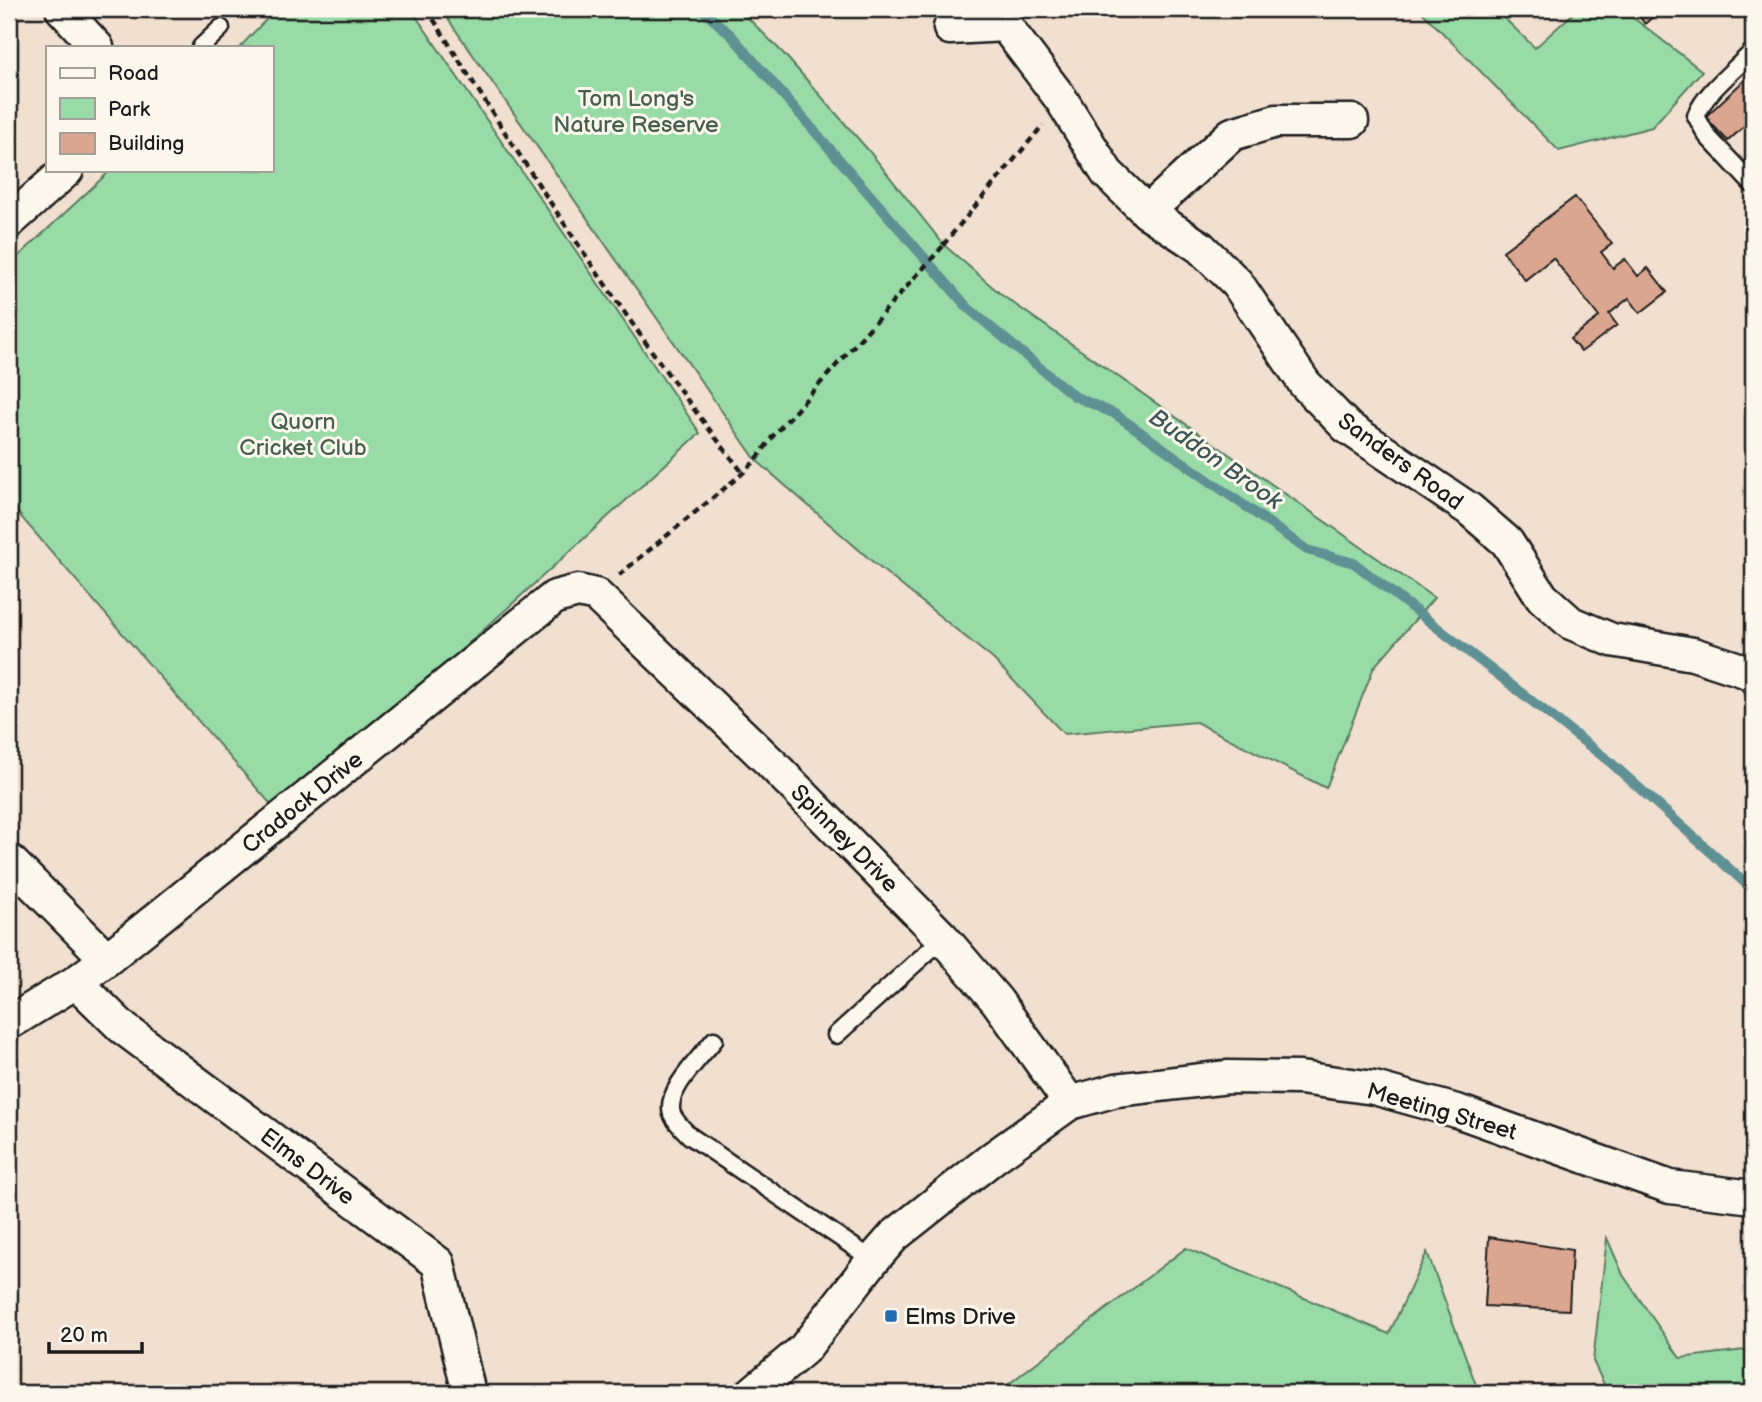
<svg xmlns="http://www.w3.org/2000/svg" width="1762" height="1402" viewBox="0 0 1762 1402" font-family="'Balsamiq Sans',sans-serif">
<style>
.green{fill:#98dba7;stroke:#5a7c62;stroke-width:2}
.lines{fill:none;stroke-linecap:round;stroke-linejoin:round}
.stream{stroke:#5f9093;stroke-width:10}
.building{fill:#dba690;stroke:#1c1c1c;stroke-width:2}
.service-casing{stroke:#1c1c1c;stroke-width:21}
.minor-casing{stroke:#1c1c1c;stroke-width:37}
.path{stroke:#1c1c1c;stroke-width:4.5;stroke-dasharray:7 5;stroke-linecap:butt}
.service{stroke:#fbf7ec;stroke-width:16}
.minor{stroke:#fbf7ec;stroke-width:32}
.poi-dot{fill:#1f6fb2;stroke:#fbf7ec;stroke-width:2.5}
.labels{text-anchor:middle;stroke-width:6;stroke-linejoin:round;paint-order:stroke}
.park-label{font-size:23px;fill:#475f4d;stroke:#fbf7ec}
.street-label{font-size:23px;fill:#1c1c1c;stroke:#fbf7ec}
.poi-label{font-size:23px;fill:#1c1c1c;stroke:#fbf7ec;text-anchor:start}
.water-label{font-size:24px;font-style:italic;fill:#3e5658;stroke:#fbf7ec}
</style>
<rect width="100%" height="100%" fill="#f1dfd0"/>
<filter id="ink" filterUnits="userSpaceOnUse"><feTurbulence type="fractalNoise" baseFrequency=".0143" numOctaves="2"/><feDisplacementMap in="SourceGraphic" scale="14" xChannelSelector="R" yChannelSelector="G"/><feConvolveMatrix kernelMatrix="1 2 1 2 8 2 1 2 1" color-interpolation-filters="sRGB"/></filter>
<g filter="url(#ink)">
<g class="green">
<polygon points="276,9 411,9 700,433 446,664 350,763 281,816 9,503 9,265 111,170 271,170 271,47 240,47"/>
<polygon points="441,9 739,9 784,54 869,151 944,245 1003,296 1434,598 1374,667 1326,788 1196,722 1064,734 993,659 881,569 756,460"/>
<polygon points="1419,9 1495,9 1535,48 1578,9 1622,9 1702,71 1652,127 1559,151"/>
<polygon points="1607,1238 1623,1275 1680,1358 1753,1349 1753,1393 1608,1393 1593,1361"/>
<polygon points="1186,1248 1389,1334 1427,1252 1479,1393 997,1393"/>
</g>
<g class="lines">
<polyline class="stream" points="701,9 731,35 968,308 1074,396 1115,414 1307,550 1354,563 1609,761 1753,890"/>
</g>
<g class="building">
<polygon points="1634,9 1661,9 1645,24"/>
<polygon points="1753,72 1753,118 1728,141 1705,117"/>
<polygon points="1575,197 1612,244 1601,252 1613,268 1625,259 1638,276 1648,268 1667,292 1640,313 1629,298 1609,314 1617,325 1581,352 1570,339 1599,317 1553,258 1525,280 1503,251"/>
<polygon points="1489,1237 1572,1250 1569,1310 1485,1306"/>
</g>
<g class="lines">
<g class="service-casing">
<g id="service">
<polyline points="201,47 221,28"/>
<path d="M1753,51c-17,18 -49,42 -57,65l11,20 46,49"/>
<polyline points="836,1035 943,938"/>
<path d="M714,1040c-13,17 -50,52 -42,74 4,9 11,15 18,22l183,124"/>
</g>
</g>
<g class="minor-casing">
<g id="minor">
<polyline points="62,9 97,47"/>
<polyline points="950,28 1005,25 1061,99 1107,173 1147,212 1200,247 1237,283 1305,384 1347,427 1469,509 1507,542 1542,597 1571,623 1612,640 1693,654 1748,672 1753,676"/>
<polyline points="1147,212 1232,134 1276,121 1352,121"/>
<polyline points="9,222 67,170"/>
<polyline points="9,860 107,959"/>
<polyline points="76,982 123,1028 438,1263 469,1393"/>
<polyline points="9,1023 76,982 107,959 555,597 578,591 596,595 771,763 943,938 997,1001 1070,1103"/>
<polyline points="752,1393 804,1349 873,1260 894,1236 994,1157 1070,1103 1116,1090 1228,1077 1300,1078 1374,1088 1460,1112 1670,1187 1753,1197"/>
</g>
</g>
<g class="path">
<path d="M427,9c99,158 200,317 316,464"/>
<polyline points="943,245 1043,125"/>
<polyline points="619,575 743,473 756,460 773,436 944,245"/>
</g>
<use href="#service" class="service"/>
<use href="#minor" class="minor"/>
</g>
</g>
<rect class="poi-dot" x="884" y="1309" width="14" height="14" rx="3.5"/>
<g class="labels">
<g class="park-label">
<text x="636" y="106">Tom Long's<tspan x="636" dy="26">Nature Reserve</tspan></text>
<text x="303" y="429">Quorn<tspan x="303" dy="26">Cricket Club</tspan></text>
</g>
<g class="street-label">
<text transform="translate(1401 461) rotate(36)" y="8">Sanders Road</text>
<text transform="translate(302 802) rotate(-39)" y="8">Cradock Drive</text>
<text transform="translate(845 838) rotate(45)" y="8">Spinney Drive</text>
<text transform="translate(1442 1111) rotate(16)" y="8">Meeting Street</text>
<text transform="translate(308 1166) rotate(37)" y="8">Elms Drive</text>
</g>
<g class="poi-label">
<text x="905" y="1324">Elms Drive</text>
</g>
<g class="water-label">
<text transform="translate(1216 459) rotate(35)" y="8">Buddon Brook</text>
</g>
</g>
<rect width="1762" height="1402" fill="none" stroke="#fbf7ec" stroke-width="35"/>
<rect x="18" y="18" width="1727" height="1367" fill="none" stroke="#1c1c1c" stroke-width="2.5" filter="url(#ink)"/>
<rect x="46" y="46" width="228" height="126" fill="#fbf7ec" stroke="#a29f99" stroke-width="2"/>
<rect x="60" y="68" width="35" height="10" fill="#fbf7ec" stroke="#a29f99" stroke-width="2"/>
<text x="108" y="80" font-size="21" fill="#1c1c1c">Road</text>
<rect x="60" y="98" width="35" height="21" fill="#98dba7" stroke="#a29f99" stroke-width="2"/>
<text x="108" y="116" font-size="21" fill="#1c1c1c">Park</text>
<rect x="60" y="133" width="35" height="21" fill="#dba690" stroke="#a29f99" stroke-width="2"/>
<text x="108" y="150" font-size="21" fill="#1c1c1c">Building</text>
<path d="M49 1342v10h93v-10" fill="none" stroke="#1c1c1c" stroke-width="3.5"/>
<text x="60" y="1342" font-size="21" fill="#1c1c1c" stroke="#fbf7ec" stroke-width="5" paint-order="stroke">20 m</text>
</svg>
